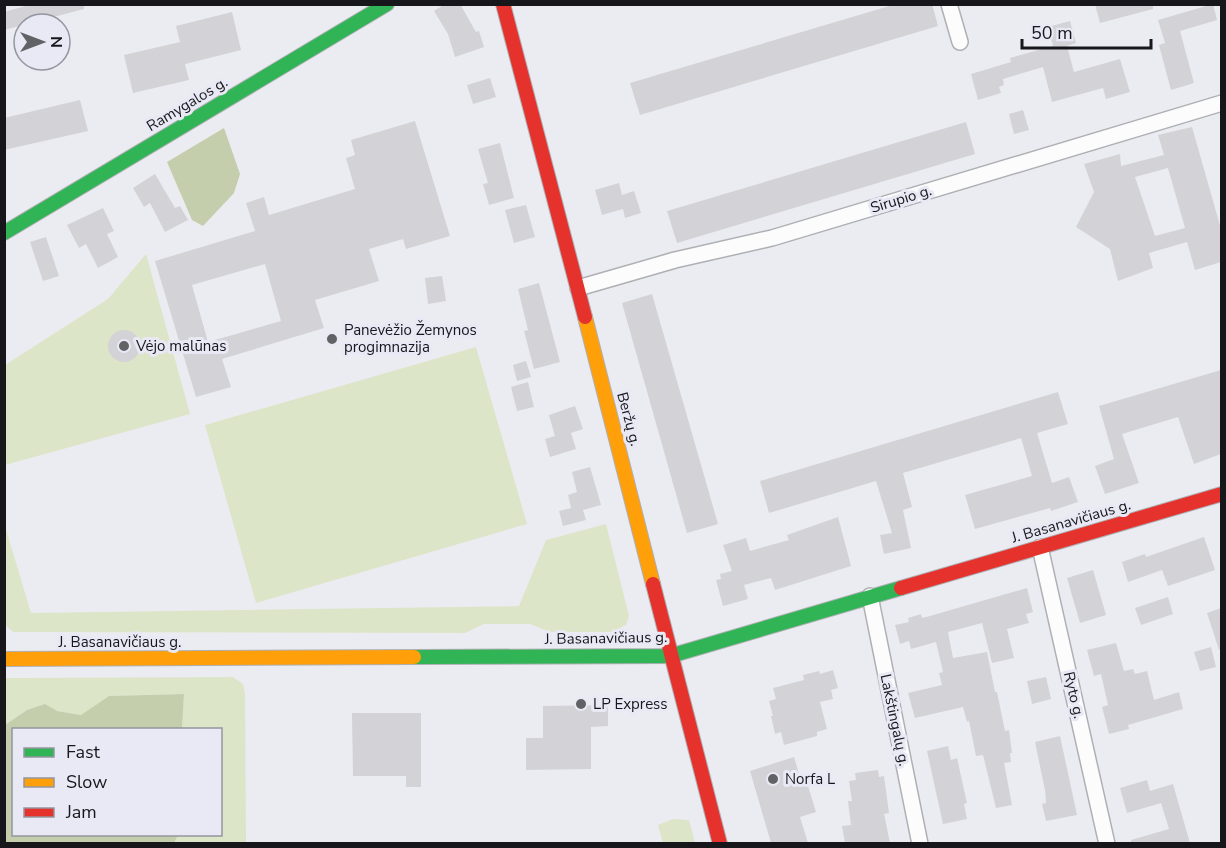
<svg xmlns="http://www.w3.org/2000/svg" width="1226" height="848" viewBox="0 0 1226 848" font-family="'Nunito Sans',sans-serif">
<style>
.green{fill:#dde5c8}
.forest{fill:#c5ceac}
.building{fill:#d3d2d7;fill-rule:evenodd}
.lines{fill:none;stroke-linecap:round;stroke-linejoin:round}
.street-casing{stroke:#afb0b4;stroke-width:18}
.fast-casing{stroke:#afb0b4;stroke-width:16}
.slow-casing{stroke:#afb0b4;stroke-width:16}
.jam-casing{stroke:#afb0b4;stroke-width:16}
.street{stroke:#fcfcfd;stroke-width:15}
.fast{stroke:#30b455;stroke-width:14}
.slow{stroke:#ff9f0a;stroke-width:14}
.jam{stroke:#e5322d;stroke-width:14}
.poi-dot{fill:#616266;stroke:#e8e9f5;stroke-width:2}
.labels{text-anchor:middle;stroke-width:6;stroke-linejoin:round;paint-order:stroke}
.street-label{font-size:15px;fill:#17171b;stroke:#e8e9f5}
.poi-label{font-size:15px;fill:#17171b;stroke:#e8e9f5;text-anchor:start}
</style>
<rect width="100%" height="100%" fill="#ebecf2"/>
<g class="green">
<polygon points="146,254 190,414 5,465 5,365 108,299"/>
<polygon points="476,347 527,524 256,603 205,425"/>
<polygon points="606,524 629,616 626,625 612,632 550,632 530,624 484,624 465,633 13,632 5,625 5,526 31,613 519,606 546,540"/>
<polygon points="233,677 243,684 245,694 246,843 174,843 178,835 220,834 220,730 182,729 184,694 109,696 81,715 57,711 27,710 5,725 5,678"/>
<polygon points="673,819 689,820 695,843 663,843 658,825"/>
</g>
<g class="forest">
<polygon points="224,128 240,174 234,193 203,226 192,220 167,162"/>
<polygon points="184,694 182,729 14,730 14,834 178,835 174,843 5,843 5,725 27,710 45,704 57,711 81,715 109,696"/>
</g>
<g class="building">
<polygon points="33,4 84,4 84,9 4,30 4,12"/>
<polygon points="445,4 460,4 476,32 479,31 484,47 455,57 448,34 434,11"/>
<polygon points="896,4 932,4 938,26 640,115 630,83"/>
<polygon points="1095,4 1153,4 1153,9 1100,23"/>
<polygon points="1213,4 1217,20 1180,31 1194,83 1171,90 1159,45 1165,43 1158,20"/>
<polygon points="232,12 241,50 185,64 189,80 133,93 124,55 180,42 176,26"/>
<polygon points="1070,21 1076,43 1067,46 1074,72 1120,59 1130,92 1106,99 1103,88 1052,102 1043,67 1003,79 1004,85 999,87 1001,93 978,100 971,74 1011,62 1010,58 1053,46 1048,27"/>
<polygon points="490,78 496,97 473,104 467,85"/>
<polygon points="80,100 88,131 4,150 4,118"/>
<polygon points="1023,110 1029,130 1014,134 1009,114"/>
<path d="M415,121l35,115 -44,13 -3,-10 -34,10 10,32 -64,19 9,28 -102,31 9,28 -35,10 -41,-136 100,-30 -9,-28 18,-6 5,18 86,-26 -9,-31 9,-3 -4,-15zM265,264l16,57 -73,21 -16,-57z"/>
<polygon points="966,122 975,154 677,243 667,211"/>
<path d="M1192,127l29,102v33l-26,8 -8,-28 -38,11 4,15 -35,13 -8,-32 -34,-22 18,-35 -10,-28 36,-10 1,12 43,-11 -6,-20zM1168,168l17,60 -30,8 -20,-59z"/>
<polygon points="500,143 514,198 489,205 483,184 488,183 478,149"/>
<polygon points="155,174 175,208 180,206 188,220 165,232 150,203 144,207 133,188"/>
<polygon points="619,183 622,195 634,191 641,213 625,218 623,209 602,215 595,190"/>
<polygon points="526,205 535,237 514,243 505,210"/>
<polygon points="103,208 114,231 107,234 118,257 98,268 86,244 79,248 67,225"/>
<polygon points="46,237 59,276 43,281 30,242"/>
<polygon points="442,276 446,301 428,304 425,278"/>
<polygon points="539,283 560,362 534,369 524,331 528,330 518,289"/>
<polygon points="652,294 718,524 687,533 622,303"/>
<circle cx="124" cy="346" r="16"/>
<polygon points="526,361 531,377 517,381 513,365"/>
<polygon points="1221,370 1221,454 1194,464 1178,417 1122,434 1139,483 1105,494 1095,466 1114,459 1099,406"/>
<polygon points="528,382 534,407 517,411 511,387"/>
<polygon points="1058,392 1068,424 1037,433 1052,483 1069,477 1078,502 1051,511 1050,508 975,529 965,495 1032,476 1021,438 903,473 912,507 903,510 911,548 884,554 880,535 892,533 876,481 769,513 760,481"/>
<polygon points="575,406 583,429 571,433 576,449 550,457 545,439 555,436 549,415"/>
<polygon points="590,467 601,505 583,510 586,520 563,526 559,511 571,508 568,495 577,492 572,472"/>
<polygon points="838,517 851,566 775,590 771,578 744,585 748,599 723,606 716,580 721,579 720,574 732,571 723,545 746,538 750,551 789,540 787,535"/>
<polygon points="1204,537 1215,570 1168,586 1162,570 1128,582 1122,562 1145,554 1146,557"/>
<polygon points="1093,570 1106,615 1080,623 1067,578"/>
<polygon points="1027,588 1033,612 1026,614 1029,623 1007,629 1014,658 992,663 982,623 948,632 953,658 987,652 995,692 997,692 1005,731 1009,730 1012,753 1010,753 1011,762 1004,763 1012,805 996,808 983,755 976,756 969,721 967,722 963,707 915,718 908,693 942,685 939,673 943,672 936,642 911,649 909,641 900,644 895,625 909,622 908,618 921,614 922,618 930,616"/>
<polygon points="1168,597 1173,614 1141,625 1135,608"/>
<polygon points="1221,608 1221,649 1219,650 1207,613"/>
<polygon points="1116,643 1124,671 1133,669 1135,674 1147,671 1154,700 1179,692 1183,709 1128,725 1129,729 1109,734 1102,707 1108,705 1101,674 1094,676 1087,650"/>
<polygon points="1211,647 1216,667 1200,671 1194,652"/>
<polygon points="833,670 838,688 831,690 833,699 820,702 827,729 817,732 817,736 784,745 781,732 775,734 771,716 773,716 769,701 776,699 773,688 804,680 803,675 819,671 820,674"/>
<polygon points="1046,677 1051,699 1032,704 1027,681"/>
<polygon points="608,705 608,726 591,727 591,769 526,770 526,738 543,738 543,706"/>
<polygon points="352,713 421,713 421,787 406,787 406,776 353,776"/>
<polygon points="1060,736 1077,815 1046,821 1042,804 1046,803 1045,790 1035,742"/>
<polygon points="948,746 951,760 957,758 967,803 964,804 967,819 943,824 927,751"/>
<polygon points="794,757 800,777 805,776 816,812 800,817 808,843 771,843 750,771"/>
<polygon points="878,770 879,777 884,776 889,813 884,814 890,843 845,843 842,826 851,825 848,801 852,801 849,781 856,780 855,773"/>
<polygon points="1147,780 1150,791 1173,784 1190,843 1131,843 1131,840 1169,829 1161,803 1127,813 1120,788"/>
</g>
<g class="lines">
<g class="street-casing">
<g id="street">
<polyline points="949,4 960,42"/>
<polyline points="578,288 675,260 772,238 1222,103"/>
<polyline points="1040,547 1107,844"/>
<polyline points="870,596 920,844"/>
</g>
</g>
<g class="fast-casing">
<g id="fast">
<polyline points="4,233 387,4"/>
<polyline points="414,657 670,656 901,588"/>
</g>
</g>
<g class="slow-casing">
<g id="slow">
<polyline points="585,317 653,584"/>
<polyline points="4,659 414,657"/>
</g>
</g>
<g class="jam-casing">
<g id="jam">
<polyline points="503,4 585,317"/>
<polyline points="653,584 720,844"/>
<polyline points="901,588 1222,494"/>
</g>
</g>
<use href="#street" class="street"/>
<use href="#fast" class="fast"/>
<use href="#slow" class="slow"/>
<use href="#jam" class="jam"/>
</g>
<g class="poi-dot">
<circle cx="332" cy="339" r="6"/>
<circle cx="124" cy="346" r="6"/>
<circle cx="581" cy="704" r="6"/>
<circle cx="773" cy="779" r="6"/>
</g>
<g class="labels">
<g class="street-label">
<text transform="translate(187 104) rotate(-31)" y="5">Ramygalos g.</text>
<text transform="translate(901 199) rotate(-17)" y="5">Sirupio g.</text>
<text transform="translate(629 419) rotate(75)" y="5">Beržų g.</text>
<text transform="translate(1071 521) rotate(-16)" y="5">J. Basanavičiaus g.</text>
<text transform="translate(606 638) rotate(-1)" y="5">J. Basanavičiaus g.</text>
<text x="120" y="647">J. Basanavičiaus g.</text>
<text transform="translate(1074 695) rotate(77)" y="5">Ryto g.</text>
<text transform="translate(895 720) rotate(78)" y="5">Lakštingalų g.</text>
</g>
<g class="poi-label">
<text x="344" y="335">Panevėžio Žemynos<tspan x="344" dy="17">progimnazija</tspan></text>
<text x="136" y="351">Vėjo malūnas</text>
<text x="593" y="709">LP Express</text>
<text x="785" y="784">Norfa L</text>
</g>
</g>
<rect width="1226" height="848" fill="none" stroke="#17171b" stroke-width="12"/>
<rect x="12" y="728" width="210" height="108" fill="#e8e9f5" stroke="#94959e" stroke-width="1.5"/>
<rect x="24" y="748" width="30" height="9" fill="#30b455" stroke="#94959e" stroke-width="1.5"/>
<text x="66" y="758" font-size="18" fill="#17171b">Fast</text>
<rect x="24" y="778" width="30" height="9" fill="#ff9f0a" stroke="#94959e" stroke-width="1.5"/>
<text x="66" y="788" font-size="18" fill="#17171b">Slow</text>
<rect x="24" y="808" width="30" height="9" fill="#e5322d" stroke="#94959e" stroke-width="1.5"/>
<text x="66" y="818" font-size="18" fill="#17171b">Jam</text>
<g transform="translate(42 42) rotate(90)"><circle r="28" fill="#e8e9f5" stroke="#94959e" stroke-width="1.5"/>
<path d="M0-4.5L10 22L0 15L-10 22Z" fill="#616266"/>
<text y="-9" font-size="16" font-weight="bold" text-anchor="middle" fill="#17171b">N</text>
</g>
<path d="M1022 39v9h129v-9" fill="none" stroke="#17171b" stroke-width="3"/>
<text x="1031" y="39" font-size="18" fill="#17171b" stroke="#e8e9f5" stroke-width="4.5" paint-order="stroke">50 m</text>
</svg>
